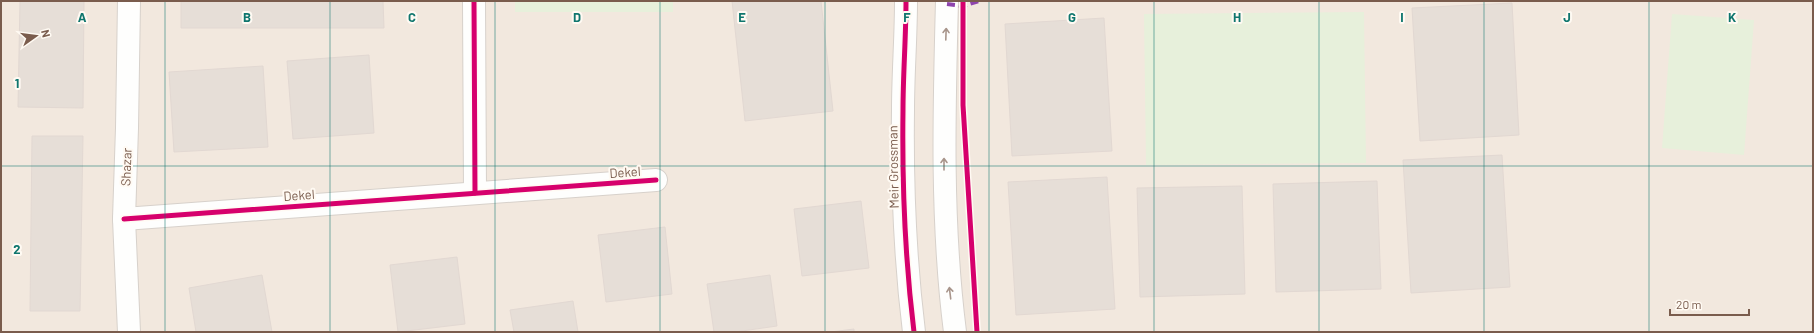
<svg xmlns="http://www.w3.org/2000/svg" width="1814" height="333" viewBox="0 0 1814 333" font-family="Barlow,sans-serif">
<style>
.residential{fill:#f2e8de}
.green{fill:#e7f0db}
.building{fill:#e6ded7;stroke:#e2d8d2}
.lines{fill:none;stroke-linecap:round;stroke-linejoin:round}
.minor-casing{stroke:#d7d1cb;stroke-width:24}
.tertiary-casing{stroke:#d7d1cb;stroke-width:24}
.minor{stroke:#fefefd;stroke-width:22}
.tertiary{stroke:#fefefd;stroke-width:22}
.quiet{stroke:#8e44ad;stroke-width:4;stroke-dasharray:8 4;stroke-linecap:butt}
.cycleway-casing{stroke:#fffaf3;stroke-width:8}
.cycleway{stroke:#d6006c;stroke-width:5}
.oneway{stroke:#a8958b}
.grid{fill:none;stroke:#0f766e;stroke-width:1;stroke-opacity:0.55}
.labels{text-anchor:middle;stroke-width:4;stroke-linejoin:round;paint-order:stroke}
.street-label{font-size:13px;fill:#7a5c4d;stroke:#fffaf3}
.grid-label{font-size:13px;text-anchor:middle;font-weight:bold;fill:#0f766e;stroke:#fffaf3;stroke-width:4;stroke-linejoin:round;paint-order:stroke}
</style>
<rect width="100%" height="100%" fill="#f9f5f0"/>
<rect class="residential" x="1" y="1" width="1812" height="331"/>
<g class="green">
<rect x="515" y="1" width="158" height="11"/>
<polygon points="1364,12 1366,163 1146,165 1144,14"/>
<polygon points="1672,14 1754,20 1744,155 1662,148"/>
</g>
<g class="building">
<polygon points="20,1 84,1 83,108 18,107"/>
<polygon points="181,1 383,1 384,28 181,28"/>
<polygon points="732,1 821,1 833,111 745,121"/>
<polygon points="1512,3 1519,135 1420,141 1412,8"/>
<polygon points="1104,18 1112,151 1012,156 1005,24"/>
<polygon points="369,55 374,133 293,139 287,61"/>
<polygon points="263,66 268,147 174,152 169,72"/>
<polygon points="32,136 83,136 80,311 30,311"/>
<polygon points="1502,155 1510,287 1411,293 1403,160"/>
<polygon points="1107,177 1115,309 1016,315 1008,182"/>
<polygon points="1377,181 1381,289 1276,292 1273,184"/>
<polygon points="1242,186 1245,294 1140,297 1137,188"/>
<polygon points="861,201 869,268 802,276 794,209"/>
<polygon points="665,227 672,294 606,302 598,235"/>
<polygon points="457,257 465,324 398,332 390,265"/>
<polygon points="262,275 272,332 196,332 189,288"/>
<polygon points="770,275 777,326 735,332 714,332 707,284"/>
<polygon points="573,301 578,332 514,332 510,310"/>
<polygon points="854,329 854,332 831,332"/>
</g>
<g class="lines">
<g class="minor-casing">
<g id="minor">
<polyline points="129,1 127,128 124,219 129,332"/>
<polyline points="474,1 475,193"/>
<polyline points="124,219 656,180"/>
</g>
</g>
<g class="tertiary-casing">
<g id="tertiary">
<path d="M906,1c0,36 -3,73 -3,109 -1,74 2,149 11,222"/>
<path d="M947,1c-3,111 -6,221 8,331"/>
</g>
</g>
<use href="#minor" class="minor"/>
<use href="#tertiary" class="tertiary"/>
<polyline class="quiet" points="947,4 963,6 979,1"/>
<g class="cycleway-casing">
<g id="cycleway">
<polyline points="474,1 475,193"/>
<path d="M906,1c0,36 -3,73 -3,109 -1,74 2,149 11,222"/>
<polyline points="963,1 963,105 977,332"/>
<polyline points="124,219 656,180"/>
</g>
</g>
<use href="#cycleway" class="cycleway"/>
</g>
<defs><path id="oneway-shaft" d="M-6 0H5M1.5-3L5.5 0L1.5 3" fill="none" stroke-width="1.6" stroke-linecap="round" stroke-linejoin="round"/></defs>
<g class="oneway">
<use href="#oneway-shaft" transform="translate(946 34) rotate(-88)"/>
<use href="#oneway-shaft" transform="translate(944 164) rotate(-90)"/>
<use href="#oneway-shaft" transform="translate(950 293) rotate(-97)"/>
</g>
<path class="grid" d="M165,1v331M330,1v331M495,1v331M660,1v331M825,1v331M989,1v331M1154,1v331M1319,1v331M1484,1v331M1649,1v331M1,166h1812"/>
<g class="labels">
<g class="street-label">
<text transform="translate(126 167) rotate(-88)" y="5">Shazar</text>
<text transform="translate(893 167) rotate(-91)" y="5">Meir Grossman</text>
<text transform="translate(625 172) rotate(-4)" y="5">Dekel</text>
<text transform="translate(299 195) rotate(-4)" y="5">Dekel</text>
</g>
</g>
<g class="grid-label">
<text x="82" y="22">A</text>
<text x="247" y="22">B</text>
<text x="412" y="22">C</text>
<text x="577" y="22">D</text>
<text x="742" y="22">E</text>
<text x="907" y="22">F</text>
<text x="1072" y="22">G</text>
<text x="1237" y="22">H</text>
<text x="1402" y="22">I</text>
<text x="1567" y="22">J</text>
<text x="1732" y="22">K</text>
<text x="17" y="88">1</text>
<text x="17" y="254">2</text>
</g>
<rect width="1814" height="333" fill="none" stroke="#7a5c4d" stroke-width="4"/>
<g transform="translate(36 36) rotate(76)" stroke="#fffaf3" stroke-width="3" paint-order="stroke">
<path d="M0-3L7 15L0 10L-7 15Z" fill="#7a5c4d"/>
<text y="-6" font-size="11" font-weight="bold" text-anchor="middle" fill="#7a5c4d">N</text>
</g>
<path d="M1670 309v6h79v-6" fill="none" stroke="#7a5c4d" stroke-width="2"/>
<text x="1676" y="309" font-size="12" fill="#7a5c4d" stroke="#fffaf3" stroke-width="3" paint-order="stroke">20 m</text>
</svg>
